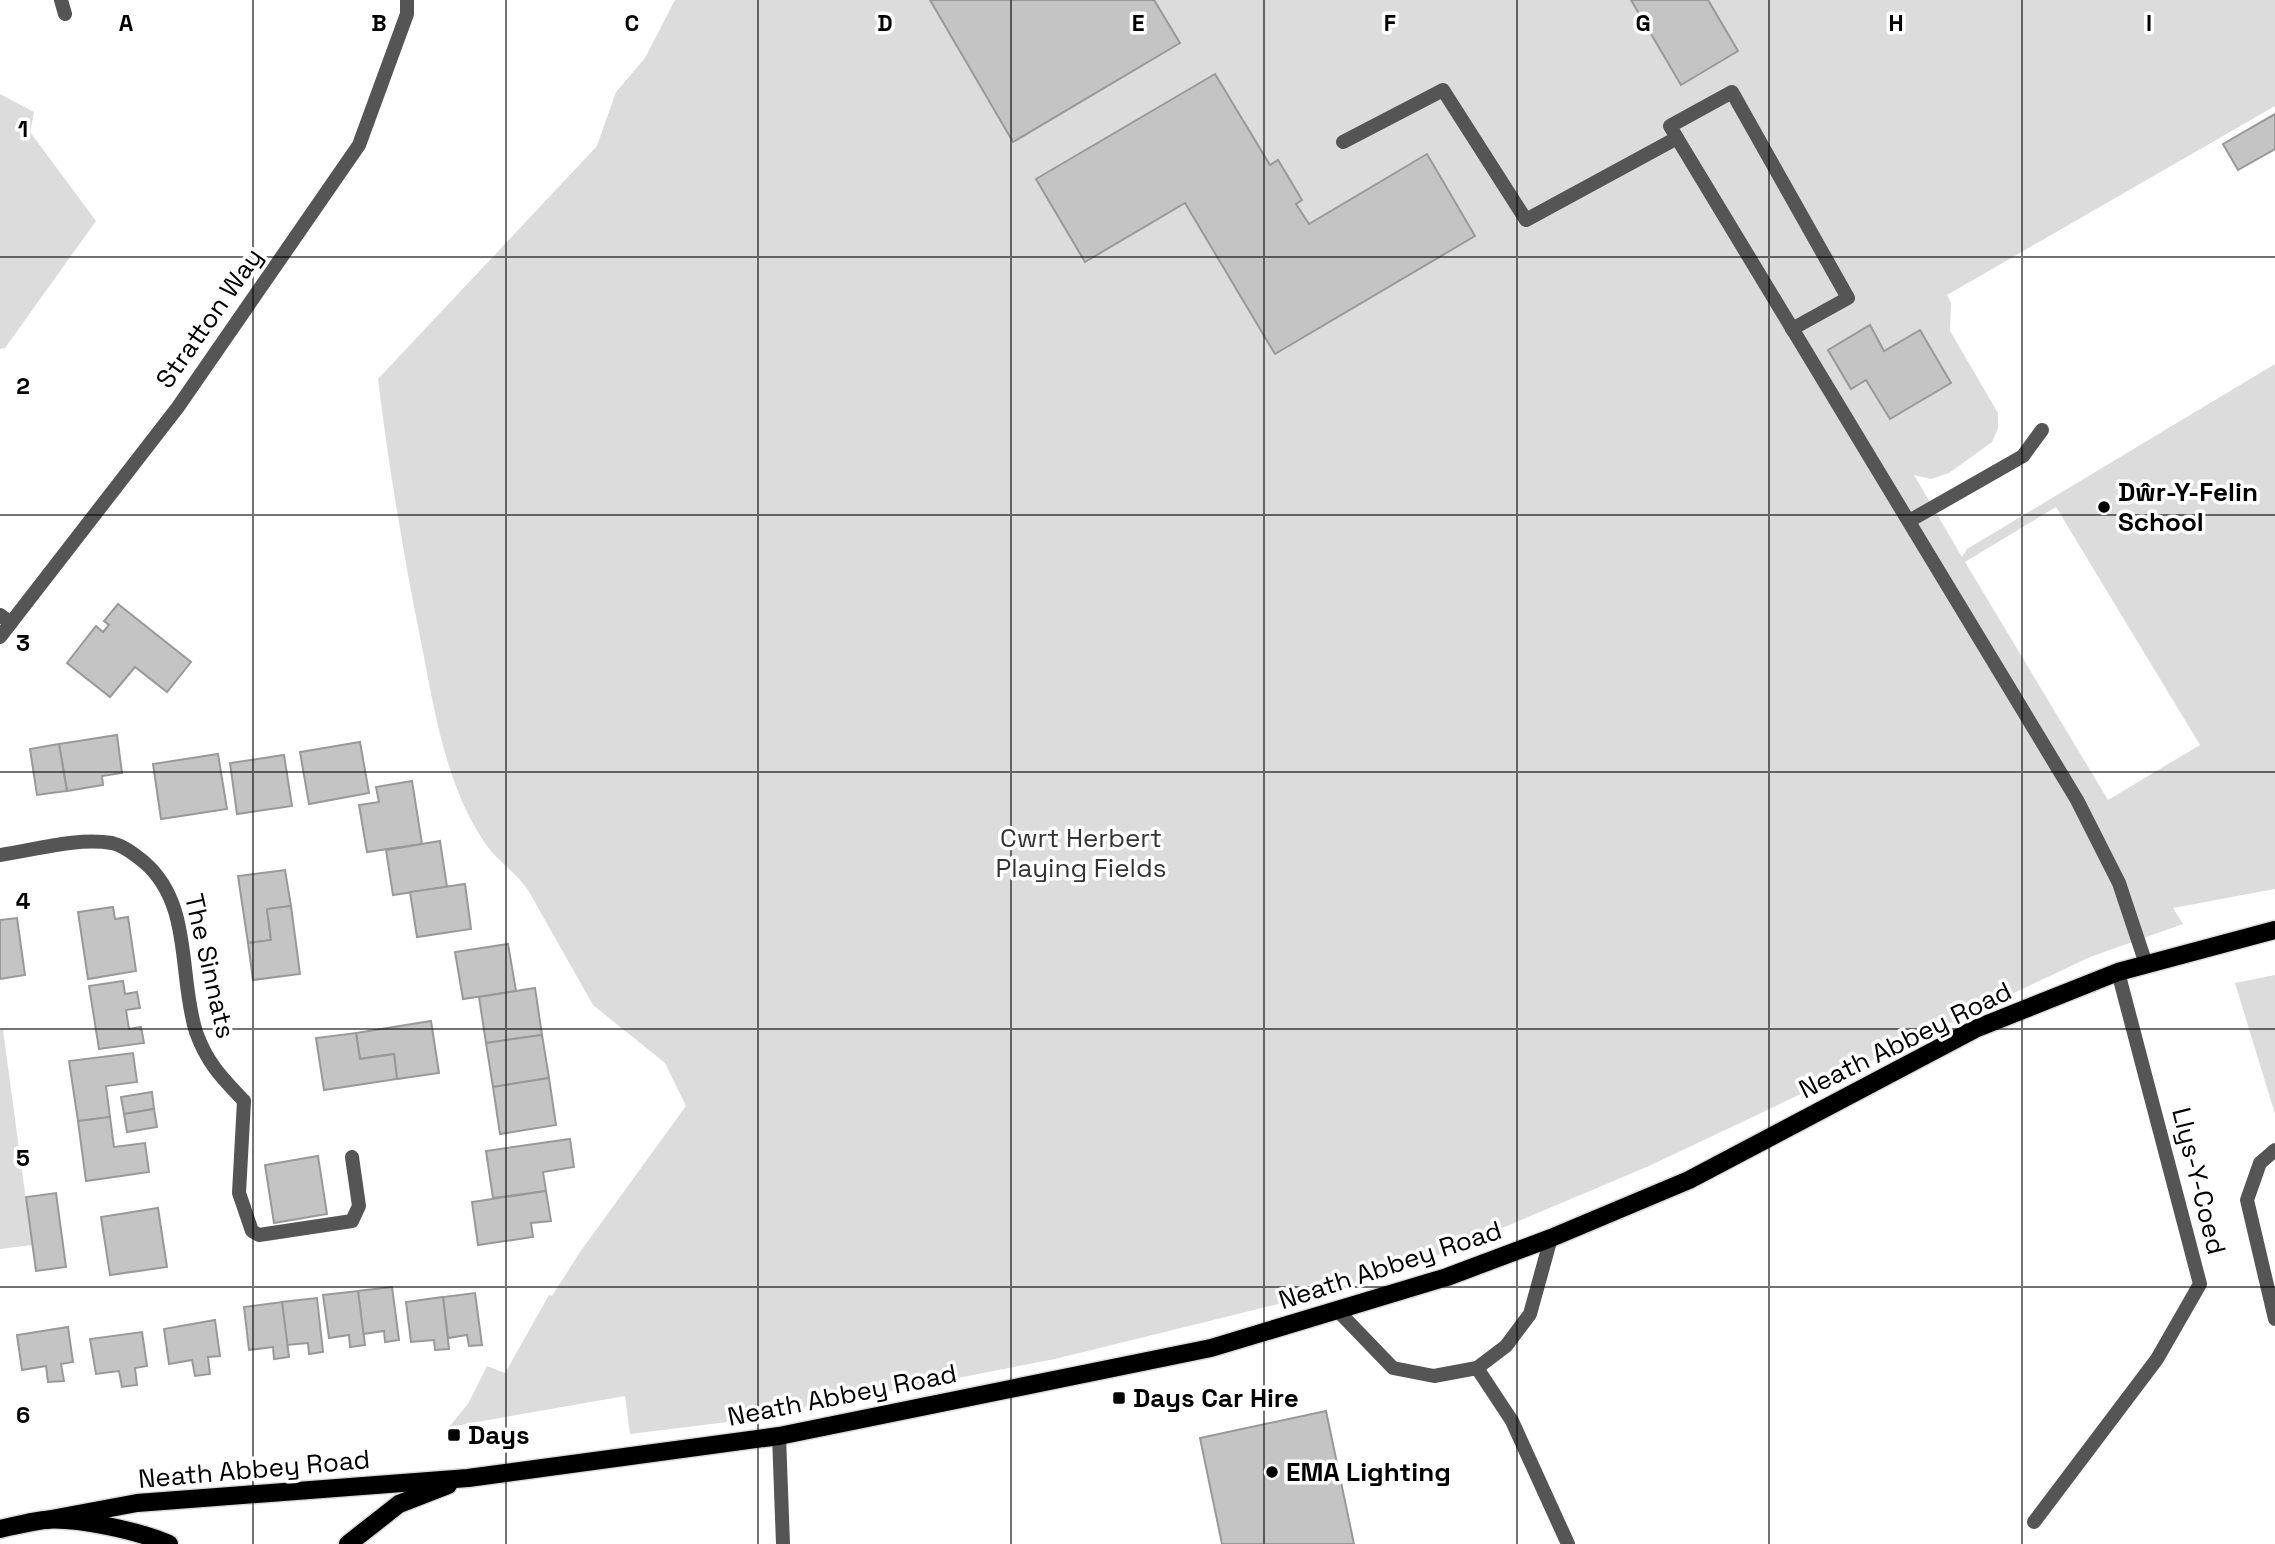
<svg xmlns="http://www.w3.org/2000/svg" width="2275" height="1544" viewBox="0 0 2275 1544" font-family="'Space Grotesk',sans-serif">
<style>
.green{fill:#dcdcdc;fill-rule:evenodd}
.building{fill:#c4c4c4;stroke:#999;stroke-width:2}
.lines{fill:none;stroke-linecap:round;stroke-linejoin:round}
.primary-casing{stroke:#dbdbdb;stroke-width:21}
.lane{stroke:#555;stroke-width:14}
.street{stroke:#555;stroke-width:14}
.primary{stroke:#000;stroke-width:18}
.grid{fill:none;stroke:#000;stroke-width:2;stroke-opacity:0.55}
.poi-dot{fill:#000;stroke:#fff;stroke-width:2.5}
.labels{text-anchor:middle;stroke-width:7;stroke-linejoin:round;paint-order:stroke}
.street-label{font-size:26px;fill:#000;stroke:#fff}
.poi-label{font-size:26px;font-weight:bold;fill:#000;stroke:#fff;text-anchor:start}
.park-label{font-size:26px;fill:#333;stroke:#fff}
.grid-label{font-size:23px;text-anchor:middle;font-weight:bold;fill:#000;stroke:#fff;stroke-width:7;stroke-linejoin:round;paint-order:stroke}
</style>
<rect width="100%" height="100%" fill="#fff"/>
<g class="green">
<path d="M675,0h1600v106l-328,189 4,8 -1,28 48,82v15l-6,14 -43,31 -18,6 -17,-4 48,82 5,-8 308,-185v525l-102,19 10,16 -93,33 -441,209 -211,89 -111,37 -272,67 -319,62 -106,13 -5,-38 -176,31 19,-23 19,-38 18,7 44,-78 3,1 28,-44 106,-146 -21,-43 -72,-58 -65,-115c-12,-18 -32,-30 -43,-47 -39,-57 -50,-130 -63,-196 -18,-89 -33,-178 -44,-268l219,-233 19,-54 29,-34zM2056,507l144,238 -92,55 -143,-238z"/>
<polygon points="0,94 34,112 30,132 96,221 5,348 0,349"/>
<polygon points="2275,975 2275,1114 2235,983"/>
<polygon points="0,1030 3,1030 32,1245 0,1249"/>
</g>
<g class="building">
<polygon points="930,0 1154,0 1180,43 1013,142"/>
<polygon points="1631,0 1708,0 1738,51 1681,85"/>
<polygon points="1215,74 1270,165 1278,160 1302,200 1296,204 1309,224 1427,154 1475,236 1275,354 1185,203 1085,262 1036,179"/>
<polygon points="2275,114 2275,149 2238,170 2223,144"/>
<polygon points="1870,325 1884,351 1920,330 1951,383 1890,419 1866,380 1851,389 1828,350"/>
<polygon points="118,604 191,662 167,692 135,667 110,697 67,663 96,626 103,632 109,625 104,621"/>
<polygon points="117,735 122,773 102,776 103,785 67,791 59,744"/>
<polygon points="360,742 369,793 309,804 300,752"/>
<polygon points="59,744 67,791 37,795 30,749"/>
<polygon points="218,754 227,809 161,819 153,764"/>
<polygon points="284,755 292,806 237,814 230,763"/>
<polygon points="412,781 422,844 367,852 359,805 379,802 376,787"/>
<polygon points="440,841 447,887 393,895 386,850"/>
<polygon points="285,870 291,906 267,909 271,940 248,943 238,876"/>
<polygon points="465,884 471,929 417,937 410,892"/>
<polygon points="291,906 300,974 253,980 248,943 271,940 267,909"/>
<polygon points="113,907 115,919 128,917 136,971 88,979 78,912"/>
<polygon points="17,918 25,975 0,979 0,920"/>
<polygon points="508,944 516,991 463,999 455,952"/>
<polygon points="123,981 125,994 137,992 140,1008 126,1010 129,1029 141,1027 144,1043 99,1049 89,986"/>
<polygon points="535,988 542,1035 486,1043 479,997"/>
<polygon points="431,1021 439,1073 397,1079 394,1054 360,1059 356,1033"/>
<polygon points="356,1033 360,1059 394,1054 397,1079 324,1090 316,1038"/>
<polygon points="542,1035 549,1078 493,1087 486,1043"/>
<polygon points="133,1053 137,1082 106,1086 110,1117 78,1121 69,1061"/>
<polygon points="549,1078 556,1125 500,1134 493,1087"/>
<polygon points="152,1092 154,1109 124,1114 121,1097"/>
<polygon points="154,1109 157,1127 127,1132 124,1114"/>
<polygon points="110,1117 114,1147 145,1143 149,1172 86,1181 78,1121"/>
<polygon points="570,1139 574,1167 543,1172 546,1191 493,1198 486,1151"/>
<polygon points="318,1156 327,1214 274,1223 265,1165"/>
<polygon points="546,1191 551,1221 531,1223 533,1237 478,1245 472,1202"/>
<polygon points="56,1193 66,1267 36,1271 26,1197"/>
<polygon points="158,1208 167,1267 110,1275 101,1217"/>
<polygon points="392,1287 399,1340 385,1342 384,1331 363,1334 358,1291"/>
<polygon points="358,1291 365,1345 350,1347 349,1335 329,1338 323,1295"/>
<polygon points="475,1293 482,1345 469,1346 467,1335 448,1338 443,1297"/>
<polygon points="443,1297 449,1349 435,1350 434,1340 411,1342 406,1302"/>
<polygon points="317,1298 323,1352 309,1354 308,1343 287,1345 282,1302"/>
<polygon points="282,1302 289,1357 274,1359 273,1347 249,1350 244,1307"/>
<polygon points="215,1320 220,1356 208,1357 210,1374 195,1376 192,1360 169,1364 164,1329"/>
<polygon points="68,1327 73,1362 61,1364 64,1381 48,1382 46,1366 22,1370 17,1335"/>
<polygon points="142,1332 147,1366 135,1368 137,1385 122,1387 119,1371 96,1374 90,1339"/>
<polygon points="1326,1411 1354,1544 1222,1544 1200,1438"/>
</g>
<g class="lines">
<g class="primary-casing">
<g id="primary">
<polyline points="46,1520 137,1503 468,1478 779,1436 1211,1348 1447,1277 1551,1238 1689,1180 1975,1029 2118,972 2275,930"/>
<path d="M0,1529c14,-3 29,-7 44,-9 32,-3 95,11 125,24"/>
<polyline points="348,1544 399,1504 448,1485"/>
</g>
</g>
<g class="lane">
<polyline points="1677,138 1670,126 1732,92 1848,298 1792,329"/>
<polyline points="1343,142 1443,90 1526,220 1677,138 2077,800 2119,883 2146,964"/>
<polyline points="1909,521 2023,456 2042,430"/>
<polyline points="0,615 11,623"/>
<polyline points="244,1101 239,1193 252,1231 259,1235 352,1221 359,1206 352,1157"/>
<polyline points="1339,1312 1393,1368 1434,1376 1477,1368 1506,1346 1530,1314 1551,1238"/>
<polyline points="1477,1368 1512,1421 1568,1544"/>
<polyline points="779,1436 783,1544"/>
</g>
<g class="street">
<polyline points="61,0 65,14"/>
<polyline points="0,637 178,407 359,145 407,14 407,0"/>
<path d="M0,855c35,-5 77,-18 112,-12 12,3 22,11 32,19 49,42 34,113 52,170 11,31 26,46 48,69"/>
<polyline points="2275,1150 2260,1163 2247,1200 2275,1319"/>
<polyline points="2034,1522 2157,1359 2200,1284 2118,972"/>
</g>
<use href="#primary" class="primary"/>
</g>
<path class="grid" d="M253,0v1544M506,0v1544M758,0v1544M1011,0v1544M1264,0v1544M1517,0v1544M1769,0v1544M2022,0v1544M0,257h2275M0,515h2275M0,772h2275M0,1029h2275M0,1287h2275"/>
<g class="poi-dot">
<circle cx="2104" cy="507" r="7"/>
<rect x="1112" y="1391" width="14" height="14" rx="3.5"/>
<rect x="447" y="1428" width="14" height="14" rx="3.5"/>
<circle cx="1272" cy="1472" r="7"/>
</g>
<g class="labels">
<g class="street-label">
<text transform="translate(209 318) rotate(-55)" y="9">Stratton Way</text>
<text transform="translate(210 966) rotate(77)" y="9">The Sinnats</text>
<text transform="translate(1905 1040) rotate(-26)" y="9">Neath Abbey Road</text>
<text transform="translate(2199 1181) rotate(76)" y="9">Llys-Y-Coed</text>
<text transform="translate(1390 1265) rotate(-18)" y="9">Neath Abbey Road</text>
<text transform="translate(842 1395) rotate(-11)" y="9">Neath Abbey Road</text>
<text transform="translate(254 1469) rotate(-5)" y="9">Neath Abbey Road</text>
</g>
<g class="poi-label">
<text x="2118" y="501">Dŵr-Y-Felin<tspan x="2118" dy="30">School</tspan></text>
<text x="1133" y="1407">Days Car Hire</text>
<text x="468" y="1444">Days</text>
<text x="1286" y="1481">EMA Lighting</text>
</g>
<g class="park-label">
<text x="1081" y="847">Cwrt Herbert<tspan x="1081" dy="30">Playing Fields</tspan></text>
</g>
</g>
<g class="grid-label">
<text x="126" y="31">A</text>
<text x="379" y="31">B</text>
<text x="632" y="31">C</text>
<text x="885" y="31">D</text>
<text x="1138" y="31">E</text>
<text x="1390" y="31">F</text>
<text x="1643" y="31">G</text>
<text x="1896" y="31">H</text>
<text x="2149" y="31">I</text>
<text x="23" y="137">1</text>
<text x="23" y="394">2</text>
<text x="23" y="651">3</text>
<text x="23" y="909">4</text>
<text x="23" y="1166">5</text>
<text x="23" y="1423">6</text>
</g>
</svg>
